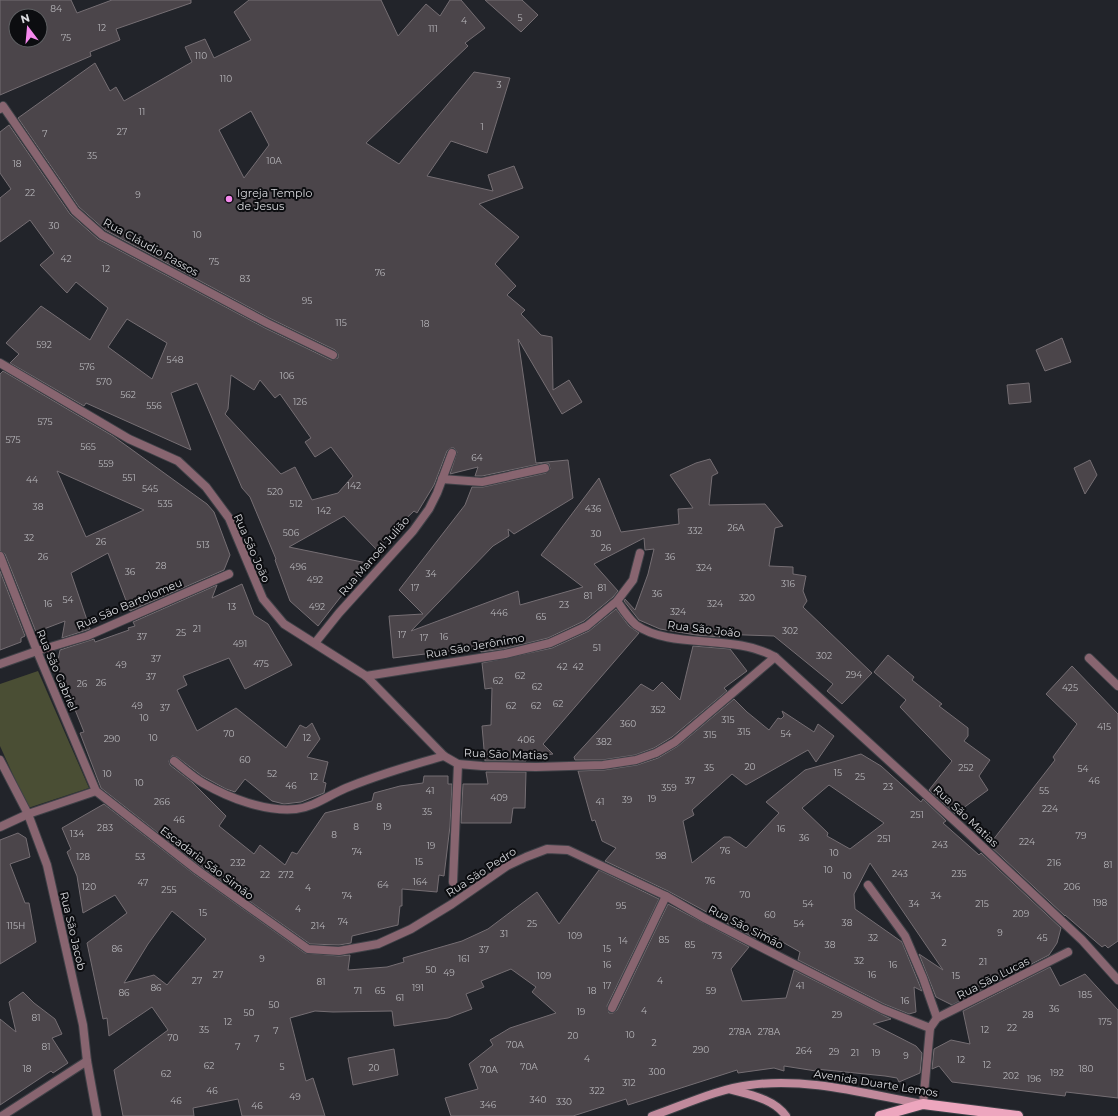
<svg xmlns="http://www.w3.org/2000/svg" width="1118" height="1116" viewBox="0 0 1118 1116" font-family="Montserrat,sans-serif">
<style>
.green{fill:#4a4e34}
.building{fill:#4b454a;stroke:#756e73;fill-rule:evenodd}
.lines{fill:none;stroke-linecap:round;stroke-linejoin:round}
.street-casing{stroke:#3f4147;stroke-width:10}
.secondary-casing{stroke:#3f4147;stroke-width:10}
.primary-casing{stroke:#3f4147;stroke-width:12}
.street{stroke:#886570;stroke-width:8}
.secondary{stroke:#c18a9c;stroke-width:8}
.primary{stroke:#eda6be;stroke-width:10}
.poi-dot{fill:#f689ed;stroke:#0c0d10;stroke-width:1.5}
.labels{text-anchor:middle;stroke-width:4;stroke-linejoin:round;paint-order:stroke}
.number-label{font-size:9px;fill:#b6b5b9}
.poi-label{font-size:11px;fill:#d9dade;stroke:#0c0d10;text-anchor:start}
.street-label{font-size:11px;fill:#d9dade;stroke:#0c0d10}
</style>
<rect width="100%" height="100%" fill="#22242a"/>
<polygon class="green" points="38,671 89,788 28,808 0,746 0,684"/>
<g class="building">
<path d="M0,0h71l6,13 35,-13h79v3l-75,26 4,11 -30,12 1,4 -91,39zM16,16h24v24h-24z"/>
<path d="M249,0h132l17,36 28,-32 14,12 10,-16h11l24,28 -20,15 3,3 -102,97 33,21 75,-92 36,6 -23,75 -36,-12 -24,35 66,15 -5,-16 26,-9 9,22 -44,16 40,33 -24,27 21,22 -9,9 18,15 -4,4 20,21 11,2 1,53 16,-10 13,22 -20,12 -44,-75 18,124 32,-3 5,38 -59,36 -6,-5 1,7 -16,10 -82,85 107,-40 2,14 63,-18 -42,-32 58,-77 22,54 58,-8 -1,-15 15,-1 -23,-33 26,-12 14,-4 8,14 -6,3 -3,29 56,-1 18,22 -8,2 -6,38 24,1v7l13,2 -3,15 4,10 -4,6 69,66 -30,31 -15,-13 6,-7 -59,-48 -57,-2 3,3 -24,-2 -36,-6 -21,-9 -15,-19 1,-2 10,11 13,-36 6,-25 -9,1 -1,-12 -50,26 24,27 -5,6 -29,24 -36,17 -44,11 -23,3v-5l-88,11 -4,-42 34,-2 -24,-24 66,-85 7,-18h11l63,-14 4,-4 -1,-5 -5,-1 -62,13h-7l3,-9 -28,7 7,-22 -3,-4h-3l-4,3 -13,34 -17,28 -3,-2 -25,24 -12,15 -33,-34 -55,31 78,16 -49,63 -28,-25 -15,-41 1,-1 -26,-62 -8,-9 -45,-105 -26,10 20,57 -105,-47 -2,3 -74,-43 9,-9 -13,-11 35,-37 49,34 18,-32 -32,-26 -9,11 -27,-28 14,-12 -24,-33 -30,22v-44l11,-9 -11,-16v-41l9,-7 61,89 28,25 167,89 66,32 7,-2v-4l-3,-4 -66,-32 -164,-88 -26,-23 -61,-89 77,-55 15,28 6,-4 8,14 68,-39 -7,-15 20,-8 9,19 37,-18 -17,-28zM251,111l18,34 -25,33 -25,-48zM127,319l40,24 -15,36 -44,-32zM231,375l23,15 6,-10 15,18 5,-4 31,44 -6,4 10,15 16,-10 22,29 -15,17 -26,7 -17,-33 -14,7 -56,-60 3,-5z"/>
<polygon points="485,0 522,0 538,15 521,32"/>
<polygon points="1062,338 1071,362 1045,371 1036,350"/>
<path d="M3,371l110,65 94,68 7,8 16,43 -6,15 -94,41 -22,-58 -37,20 19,56 -28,9 3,-17 -29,11 -31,-78 -5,-3v-177zM57,471l87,39 -58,27z"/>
<polygon points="1029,383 1031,402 1009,404 1007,385"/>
<polygon points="1090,460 1097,475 1085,494 1074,468"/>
<polygon points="0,571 25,636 21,638 21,642 0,650"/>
<polygon points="242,584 254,615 268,624 292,665 245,689 229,658 183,676 187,685 177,690 197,731 236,708 286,748 300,725 306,728 312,723 320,739 307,757 328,762 323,782 326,783 324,793 301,802 284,804 272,801 245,779 235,792 226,789 202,776 177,757 172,756 169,761 170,765 192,782 226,816 219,826 254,854 260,845 285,865 292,852 297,854 325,813 372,801 374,793 400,786 423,783 424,776 448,776 448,784 452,784 450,826 444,876 439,875 437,892 402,889 402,906 400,906 398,925 352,936 351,943 339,945 310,944 200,866 101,788 80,733 84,732 57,665 60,650 94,639 95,642 129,630 128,628 135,626 133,622 217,585 212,598"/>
<polygon points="616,609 629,626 639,633 543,744 553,754 527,757 526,761 485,761 482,726 491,725 492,688 485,689 482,663 552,648 589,631"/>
<polygon points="693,646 730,649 747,671 724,688 727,691 672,737 654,748 635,755 602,760 575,760 574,757 641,684 653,691 662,682 680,700"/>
<polygon points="888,655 914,677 912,680 942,704 939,706 968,728 968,736 964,741 990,760 979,776 988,790 955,814 929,790 952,761 900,707 906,700 874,672"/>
<polygon points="1072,666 1118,714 1118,941 1108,948 1105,945 1102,947 1065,915 1065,916 989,845 1055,760 1053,757 1077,724 1046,694"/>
<path d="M734,699l13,13 22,18 9,-12 3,1 3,-3 -2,-5 32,21 4,-8 16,12 -18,26 -8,-12 -62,35 -14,-11 -40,36 2,5 -11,6 9,42 32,-26h6l16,11 33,-35 -13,-11 39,-32 56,-16 20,12 40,36 2,-3 23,22 -3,2 36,32 2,-2 80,75 -4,15 -8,12 -97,50 -16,-8 -17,-43 24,16 -73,-107 -16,31 1,15 47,33 20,49 -8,-4 2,25 -7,2 -25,-10 -86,-44 2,-8 -37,-21 -7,8 -88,-48 -63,-30 11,-13 -14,-7 -7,-21 -3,1 -14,-50 26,-1 33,-5 21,-7 20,-12zM829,785l55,38 -34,26 -23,-13 1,-3 -26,-25z"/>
<polygon points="486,772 526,772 525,808 513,808 511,823 461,823 463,784 488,784"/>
<path d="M104,804l90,70 111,79 34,3 11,-1 -2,15 39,-3 17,-5 -1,-4 59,-17 26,-12 49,-37 22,32 40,-54 60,29 -52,107 2,7h4l4,-3 51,-106 81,43 -18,22 11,32 44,-3 8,-28 97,49 -18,5 43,22 6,7 -2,20 -21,9 -2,-4 -12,-2 -69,-7v2l-32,-5v5l-10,-3 -36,5 -1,-3 -109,35 -2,-6 -53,17h-122l-6,-18 33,-9 -9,-25 24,-19 -3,-5 20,-12 46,-15 -24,-21 4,-5 -25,-18 -30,12 3,6 -18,7 6,15 -24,9 -54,8 -2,-15 -59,1 -18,-1 -25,7 16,63 7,-3 12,38h-83l-4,-17 -45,9 1,8h-71l-9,-46 54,-40 -16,-23 -43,29 -2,-18 -4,1 -16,-76 40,-30 -12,-18 -32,18 -6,-37 -10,-24 4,-3 -9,-21zM172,911l34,28 -39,46 -13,-10 -30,8 24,-39z"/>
<polygon points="18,833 26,838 30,857 10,864 25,903 29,903 36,942 0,964 0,840"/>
<polygon points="1050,967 1060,986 1085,974 1118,1010 1118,1098 1066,1092 1065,1096 952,1082 939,1066 932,1069 934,1049 951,1040 970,1044 963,1011"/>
<polygon points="23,992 34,1003 55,1019 62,1034 52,1038 68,1063 53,1073 51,1071 0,1105 0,1019 16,1032 9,1002"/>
<polygon points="394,1049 398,1075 353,1085 348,1058"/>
</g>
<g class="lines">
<g class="street-casing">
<g id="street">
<polyline points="0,109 3,106 75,211 102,235 267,323 333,355"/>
<polyline points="0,363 129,439 178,461 206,487 229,518 263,599 284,624 366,676 444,756 458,764 482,766 536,767 603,765 636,760 656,753 675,742 775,657 969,834 1082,940 1118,980"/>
<polyline points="442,479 482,482 545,468"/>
<polyline points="0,556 37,651 96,791 197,870 308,949 339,951 378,944 411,929 452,904 507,866 526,857 547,849 568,850 666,896 706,919 882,1009 930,1028"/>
<path d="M617,601c6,9 11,17 19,24 36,25 97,8 139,32"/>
<polyline points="315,643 339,613 413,531 429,509 437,493 452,453"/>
<polyline points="1089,658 1118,686"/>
<polyline points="0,664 37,651 87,636 229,574"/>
<polyline points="366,676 505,654 550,643 587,626 617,601 633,580 640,553"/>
<polyline points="0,760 28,814 47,865 83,1025 87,1061 97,1116"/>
<path d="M174,761c9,7 19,16 29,22 26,15 62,29 93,26 18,-2 33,-14 50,-21 32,-13 65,-23 98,-32"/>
<polyline points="0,827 28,814 96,791"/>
<polyline points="453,882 458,764"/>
<polyline points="868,885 905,936 923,978 937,1018"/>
<polyline points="612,1008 666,896"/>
<polyline points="930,1028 937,1018 1068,952"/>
<polyline points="923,1104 930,1028"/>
<polyline points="2,1116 87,1061"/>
</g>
</g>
<g class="secondary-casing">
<g id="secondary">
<path d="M732,1090c19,5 42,9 54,26"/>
<path d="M652,1116c32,-11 65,-27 98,-31 57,-8 116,9 172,19"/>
</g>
</g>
<g class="primary-casing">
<polyline id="primary" points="880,1116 923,1104 1018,1116"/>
</g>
<use href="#street" class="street"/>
<use href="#secondary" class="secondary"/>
<use href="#primary" class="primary"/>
</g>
<circle class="poi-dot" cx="229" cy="199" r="4"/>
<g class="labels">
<g class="number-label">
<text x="56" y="12">84</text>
<text x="520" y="21">5</text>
<text x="464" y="24">4</text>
<text x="102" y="31">12</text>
<text x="433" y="32">111</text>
<text x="66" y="41">75</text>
<text x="201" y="59">110</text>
<text x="226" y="82">110</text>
<text x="499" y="88">3</text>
<text x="142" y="115">11</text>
<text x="482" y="130">1</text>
<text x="122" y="135">27</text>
<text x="45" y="137">7</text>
<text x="92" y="159">35</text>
<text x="274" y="164">10A</text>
<text x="17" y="167">18</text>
<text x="30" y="196">22</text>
<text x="138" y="198">9</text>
<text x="54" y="229">30</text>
<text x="197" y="238">10</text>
<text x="66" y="262">42</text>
<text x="214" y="265">75</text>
<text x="106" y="272">12</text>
<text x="380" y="276">76</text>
<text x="245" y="282">83</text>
<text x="307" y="304">95</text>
<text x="341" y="326">115</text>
<text x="425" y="327">18</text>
<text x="44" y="348">592</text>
<text x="175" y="363">548</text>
<text x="87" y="370">576</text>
<text x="287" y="379">106</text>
<text x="104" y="385">570</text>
<text x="128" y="398">562</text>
<text x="300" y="405">126</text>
<text x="154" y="409">556</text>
<text x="45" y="425">575</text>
<text x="13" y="443">575</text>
<text x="88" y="450">565</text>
<text x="477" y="461">64</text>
<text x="106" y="467">559</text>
<text x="129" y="481">551</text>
<text x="32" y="483">44</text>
<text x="354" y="489">142</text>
<text x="150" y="492">545</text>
<text x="275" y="495">520</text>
<text x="165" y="507">535</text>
<text x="296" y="507">512</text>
<text x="38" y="510">38</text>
<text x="593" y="512">436</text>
<text x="324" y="514">142</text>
<text x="736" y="531">26A</text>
<text x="695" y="534">332</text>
<text x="291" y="536">506</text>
<text x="596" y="537">30</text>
<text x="29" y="541">32</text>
<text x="101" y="545">26</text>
<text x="203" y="548">513</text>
<text x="606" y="551">26</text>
<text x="43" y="560">26</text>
<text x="670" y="560">36</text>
<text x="161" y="569">28</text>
<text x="298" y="570">496</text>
<text x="704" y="571">324</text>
<text x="130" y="575">36</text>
<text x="431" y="577">34</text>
<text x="315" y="583">492</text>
<text x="788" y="587">316</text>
<text x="415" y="591">17</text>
<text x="602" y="591">81</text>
<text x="657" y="597">36</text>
<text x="588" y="599">81</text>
<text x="747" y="601">320</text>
<text x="68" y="603">54</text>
<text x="48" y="607">16</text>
<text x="715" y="607">324</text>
<text x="564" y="608">23</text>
<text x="232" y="610">13</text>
<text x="317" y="610">492</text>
<text x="678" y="615">324</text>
<text x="499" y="616">446</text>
<text x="541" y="620">65</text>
<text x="197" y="632">21</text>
<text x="790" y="634">302</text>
<text x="181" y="636">25</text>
<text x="402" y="638">17</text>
<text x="142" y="640">37</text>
<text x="444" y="640">16</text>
<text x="424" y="641">17</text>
<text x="240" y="647">491</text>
<text x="597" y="651">51</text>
<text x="824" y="659">302</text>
<text x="156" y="662">37</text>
<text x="261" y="667">475</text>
<text x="121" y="668">49</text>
<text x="562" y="670">42</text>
<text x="578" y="670">42</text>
<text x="854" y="678">294</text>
<text x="520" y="679">62</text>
<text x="151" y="680">37</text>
<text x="498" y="684">62</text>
<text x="101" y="686">26</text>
<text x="82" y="687">26</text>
<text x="537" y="690">62</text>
<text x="1070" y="691">425</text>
<text x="558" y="707">62</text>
<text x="137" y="709">49</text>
<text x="511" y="709">62</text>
<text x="536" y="709">62</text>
<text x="165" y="711">37</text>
<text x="658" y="713">352</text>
<text x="144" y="721">10</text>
<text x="728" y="723">315</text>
<text x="628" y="727">360</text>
<text x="1104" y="730">415</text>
<text x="744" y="735">315</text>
<text x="229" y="737">70</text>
<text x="786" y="737">54</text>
<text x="710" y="738">315</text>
<text x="153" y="741">10</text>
<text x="307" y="741">12</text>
<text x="112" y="742">290</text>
<text x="526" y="743">406</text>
<text x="604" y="745">382</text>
<text x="245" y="763">60</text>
<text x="750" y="770">20</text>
<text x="709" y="771">35</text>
<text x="966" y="771">252</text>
<text x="1083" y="772">54</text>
<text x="838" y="776">15</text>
<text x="107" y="777">10</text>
<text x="272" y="777">52</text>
<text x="314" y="780">12</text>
<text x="860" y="780">25</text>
<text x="690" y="784">37</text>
<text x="1094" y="784">46</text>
<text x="139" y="786">10</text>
<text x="291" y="789">46</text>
<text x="888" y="790">23</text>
<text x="669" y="791">359</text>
<text x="430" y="794">41</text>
<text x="1044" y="794">55</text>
<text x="499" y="801">409</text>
<text x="652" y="802">19</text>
<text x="627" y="803">39</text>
<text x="162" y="805">266</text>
<text x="600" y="805">41</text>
<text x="379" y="810">8</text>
<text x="1050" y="812">224</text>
<text x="427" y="815">35</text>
<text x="917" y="818">251</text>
<text x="179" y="823">46</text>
<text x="356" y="830">8</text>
<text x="387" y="830">19</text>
<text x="105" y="831">283</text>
<text x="781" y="832">16</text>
<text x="77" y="837">134</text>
<text x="334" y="838">8</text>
<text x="1081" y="839">79</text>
<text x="804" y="841">36</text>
<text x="884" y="842">251</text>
<text x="1027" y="845">224</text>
<text x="940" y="848">243</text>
<text x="431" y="849">19</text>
<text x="725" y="854">76</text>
<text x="357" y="855">74</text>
<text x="834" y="856">10</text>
<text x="661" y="859">98</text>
<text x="83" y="860">128</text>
<text x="140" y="860">53</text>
<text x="419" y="865">15</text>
<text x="238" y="866">232</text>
<text x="1054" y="866">216</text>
<text x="1108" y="868">81</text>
<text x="828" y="873">10</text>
<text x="900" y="877">243</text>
<text x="959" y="877">235</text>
<text x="265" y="878">22</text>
<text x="286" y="878">272</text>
<text x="847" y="879">10</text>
<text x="710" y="884">76</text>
<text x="420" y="885">164</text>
<text x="143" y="886">47</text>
<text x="383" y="888">64</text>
<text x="89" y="890">120</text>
<text x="1072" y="890">206</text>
<text x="308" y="891">4</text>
<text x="169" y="893">255</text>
<text x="745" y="898">70</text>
<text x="347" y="899">74</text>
<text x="936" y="899">34</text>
<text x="1100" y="906">198</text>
<text x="808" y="907">54</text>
<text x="914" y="907">34</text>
<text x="982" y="907">215</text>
<text x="621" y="909">95</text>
<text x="298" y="912">4</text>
<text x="203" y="916">15</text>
<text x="1021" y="917">209</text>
<text x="770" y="918">60</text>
<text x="343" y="925">74</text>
<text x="847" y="926">38</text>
<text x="532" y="927">25</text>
<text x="799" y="927">54</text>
<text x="16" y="929">115H</text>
<text x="318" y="929">214</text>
<text x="1000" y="936">9</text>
<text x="504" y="937">31</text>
<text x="575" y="939">109</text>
<text x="873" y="941">32</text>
<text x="1042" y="941">45</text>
<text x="664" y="943">85</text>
<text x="623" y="944">14</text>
<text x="944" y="946">2</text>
<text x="690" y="948">85</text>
<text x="830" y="948">38</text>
<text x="117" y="952">86</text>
<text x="607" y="952">15</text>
<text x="484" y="953">37</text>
<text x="717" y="959">73</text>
<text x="262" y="962">9</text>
<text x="464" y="962">161</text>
<text x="859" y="964">32</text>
<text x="983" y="965">21</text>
<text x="607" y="968">16</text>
<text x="893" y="968">16</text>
<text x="431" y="973">50</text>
<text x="449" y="976">49</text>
<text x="218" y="978">27</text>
<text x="872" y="978">16</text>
<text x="544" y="979">109</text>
<text x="956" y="979">15</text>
<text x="197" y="984">27</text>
<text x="660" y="984">4</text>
<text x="321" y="985">81</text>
<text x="607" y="989">17</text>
<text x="800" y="989">41</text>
<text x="156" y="991">86</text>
<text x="418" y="991">191</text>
<text x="358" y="994">71</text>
<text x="380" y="994">65</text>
<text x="592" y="994">18</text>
<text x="711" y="994">59</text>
<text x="124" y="996">86</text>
<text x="1085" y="998">185</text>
<text x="400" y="1001">61</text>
<text x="905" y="1004">16</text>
<text x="274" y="1008">50</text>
<text x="1054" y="1012">36</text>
<text x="644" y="1014">4</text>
<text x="581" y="1015">19</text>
<text x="249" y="1016">50</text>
<text x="837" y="1018">29</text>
<text x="1028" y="1018">28</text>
<text x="36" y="1021">81</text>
<text x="228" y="1025">12</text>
<text x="1105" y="1025">175</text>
<text x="1012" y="1031">22</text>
<text x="204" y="1033">35</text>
<text x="985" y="1033">12</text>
<text x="276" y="1034">7</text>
<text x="740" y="1035">278A</text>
<text x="769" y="1035">278A</text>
<text x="630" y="1038">10</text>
<text x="573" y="1039">20</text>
<text x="173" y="1041">70</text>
<text x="257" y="1042">7</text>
<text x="654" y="1046">2</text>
<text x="515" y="1048">70A</text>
<text x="46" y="1050">81</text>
<text x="238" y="1050">7</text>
<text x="701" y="1053">290</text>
<text x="804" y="1054">264</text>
<text x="834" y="1055">29</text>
<text x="855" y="1056">21</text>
<text x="876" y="1056">19</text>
<text x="906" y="1059">9</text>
<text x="587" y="1062">4</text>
<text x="961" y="1063">12</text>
<text x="987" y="1068">12</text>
<text x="209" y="1069">62</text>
<text x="282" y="1070">5</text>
<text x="529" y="1070">70A</text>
<text x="374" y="1071">20</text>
<text x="27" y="1072">18</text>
<text x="1086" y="1072">180</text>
<text x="489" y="1073">70A</text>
<text x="657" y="1075">300</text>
<text x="1057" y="1076">192</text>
<text x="166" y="1077">62</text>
<text x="1011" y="1079">202</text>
<text x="1034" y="1082">196</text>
<text x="629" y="1086">312</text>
<text x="212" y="1094">46</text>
<text x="597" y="1094">322</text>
<text x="295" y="1100">49</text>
<text x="538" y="1103">340</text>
<text x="176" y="1104">46</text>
<text x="564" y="1105">330</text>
<text x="488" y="1108">346</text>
<text x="257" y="1109">46</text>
</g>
<g class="poi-label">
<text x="237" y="197">Igreja Templo<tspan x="237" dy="13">de Jesus</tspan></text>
</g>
<g class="street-label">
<text transform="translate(151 247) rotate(29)" y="4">Rua Cláudio Passos</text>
<text transform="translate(252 548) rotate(66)" y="4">Rua São João</text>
<text transform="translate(374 556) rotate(-49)" y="4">Rua Manoel Julião</text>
<text transform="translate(129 604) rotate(-23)" y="4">Rua São Bartolomeu</text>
<text transform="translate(704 629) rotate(7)" y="4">Rua São João</text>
<text transform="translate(475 646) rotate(-10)" y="4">Rua São Jerônimo</text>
<text transform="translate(57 670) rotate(67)" y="4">Rua São Gabriel</text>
<text transform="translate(506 754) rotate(2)" y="4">Rua São Matias</text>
<text transform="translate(966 816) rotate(43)" y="4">Rua São Matias</text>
<text transform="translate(207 863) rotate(37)" y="4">Escadaria São Simão</text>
<text transform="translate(481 872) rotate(-33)" y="4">Rua São Pedro</text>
<text transform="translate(746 927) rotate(27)" y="4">Rua São Simão</text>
<text transform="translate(73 931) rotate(77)" y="4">Rua São Jacob</text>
<text transform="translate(993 978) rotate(-27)" y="4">Rua São Lucas</text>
<text transform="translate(876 1083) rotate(9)" y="4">Avenida Duarte Lemos</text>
</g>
</g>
<g transform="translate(28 28) rotate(344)"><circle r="19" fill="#0c0d10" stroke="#5e5f62"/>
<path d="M0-3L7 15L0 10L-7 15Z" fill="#f689ed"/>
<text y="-6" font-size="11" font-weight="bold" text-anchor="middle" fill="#d9dade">N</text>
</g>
</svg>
